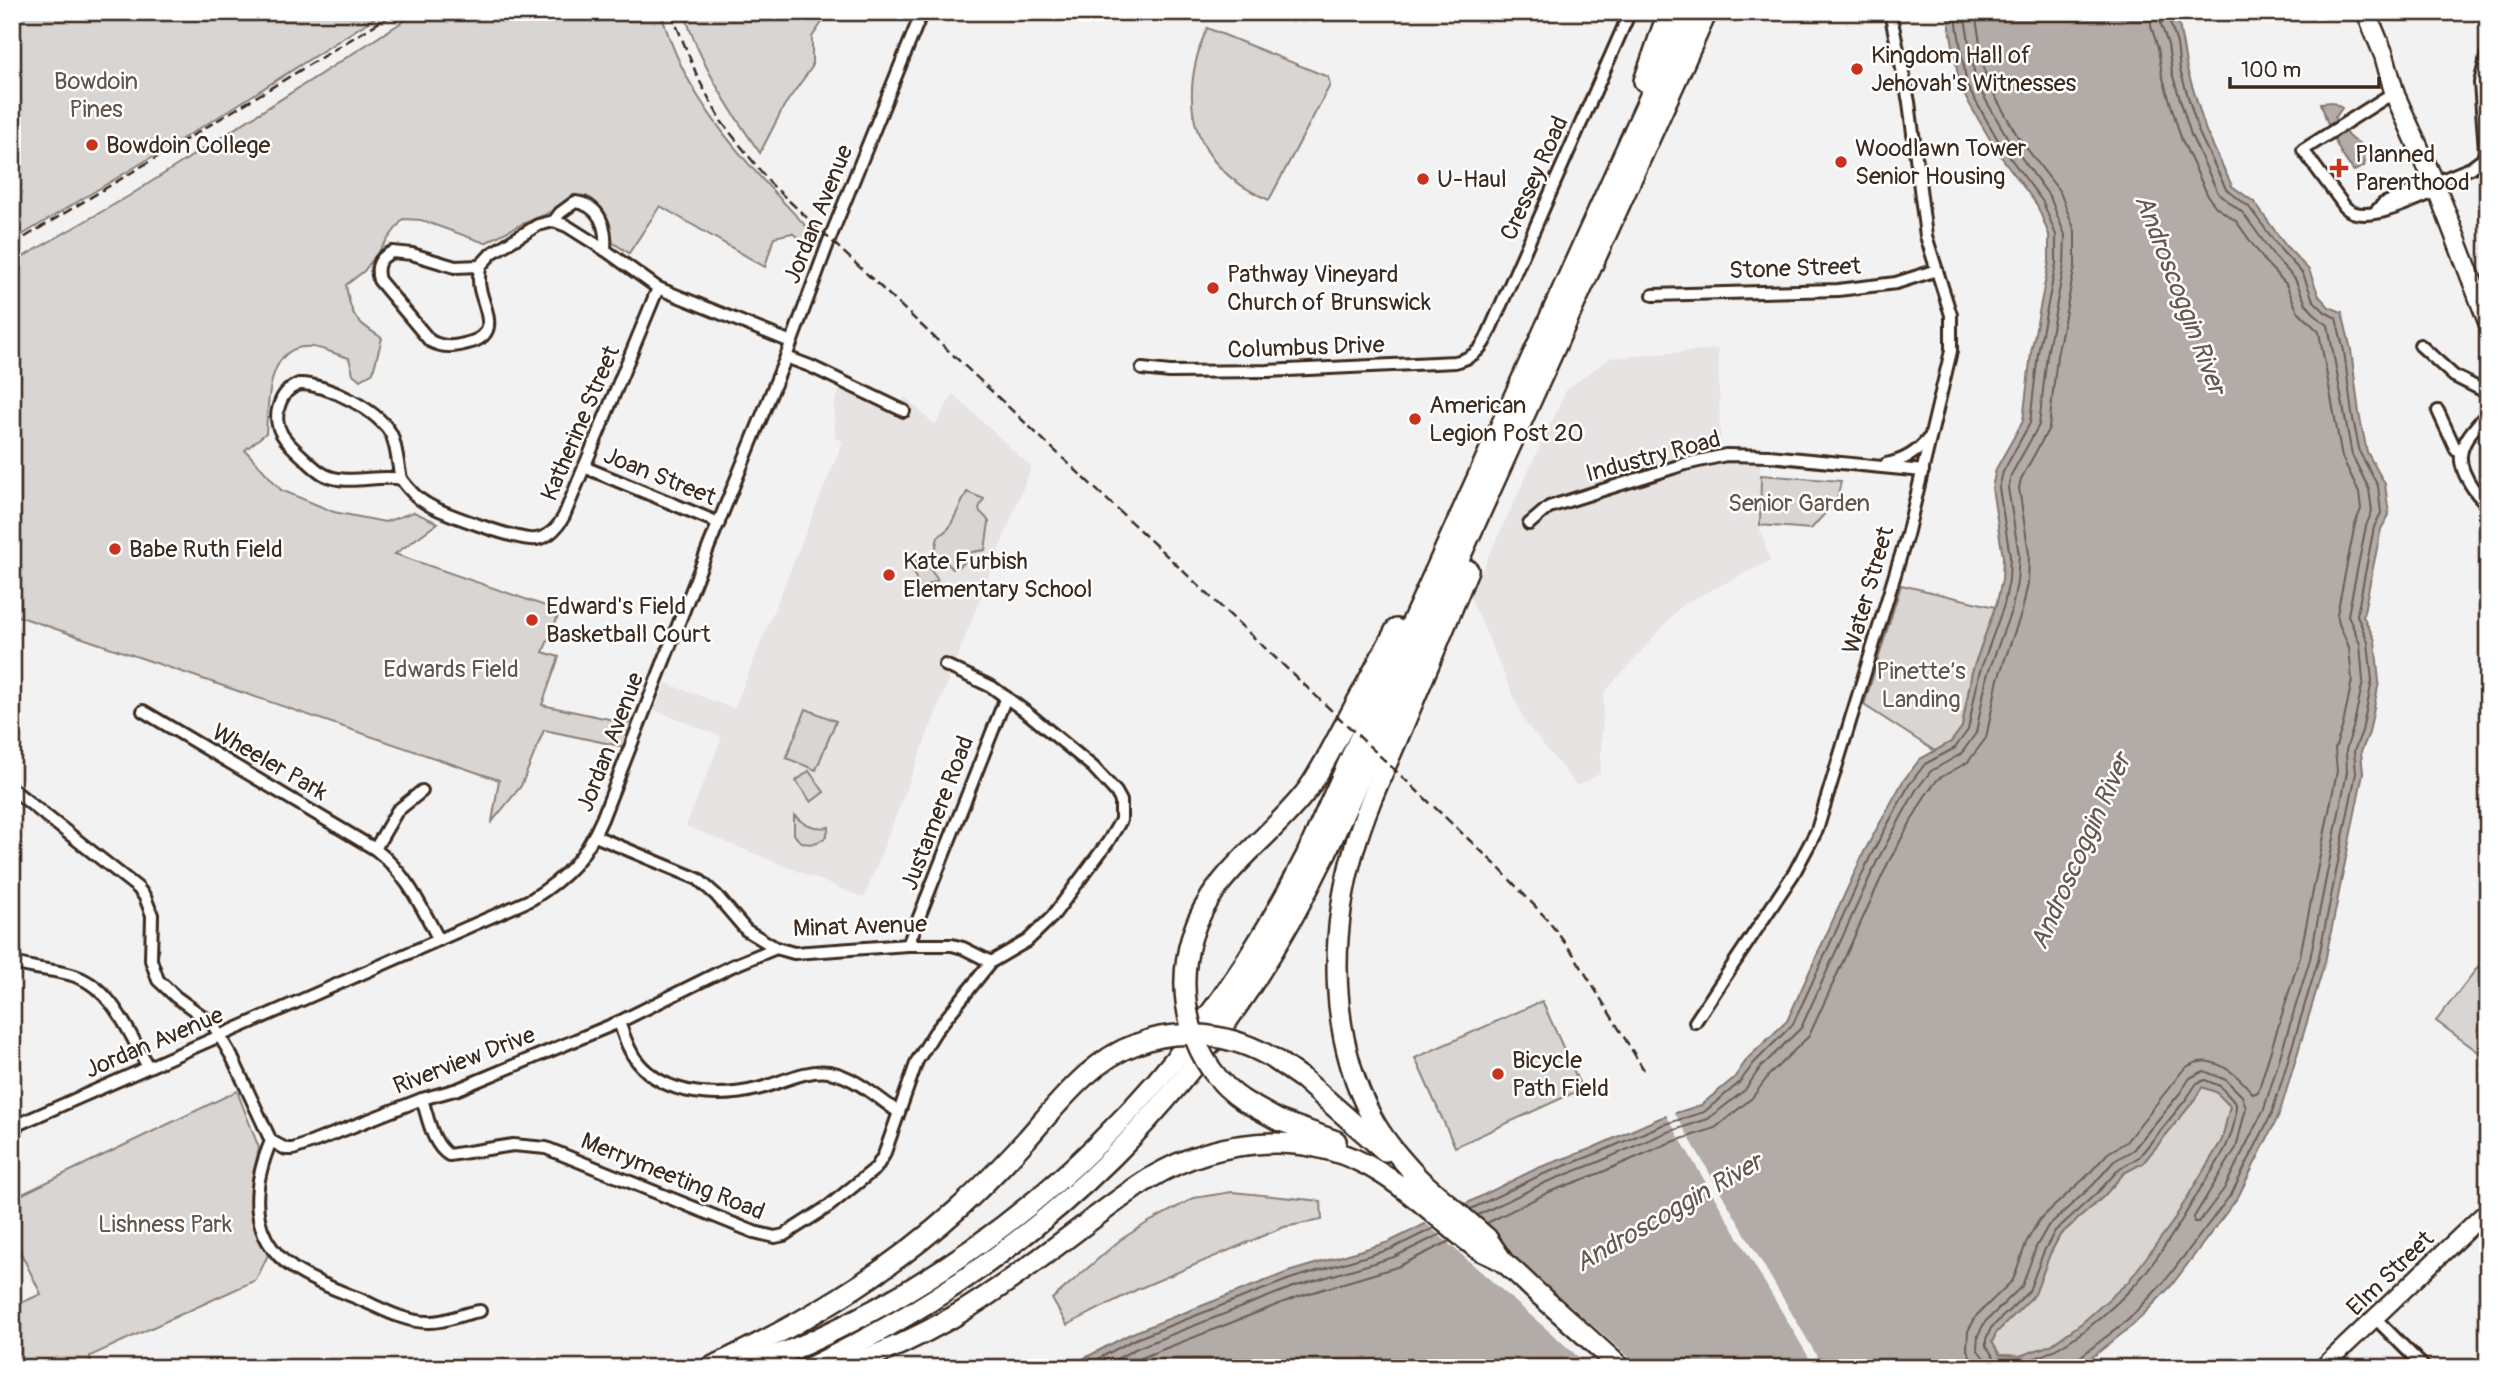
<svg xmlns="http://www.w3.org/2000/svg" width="2500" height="1380" viewBox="0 0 2500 1380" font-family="Pangolin,sans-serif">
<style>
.built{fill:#e6e3e2}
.green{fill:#d8d5d2;stroke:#8a8078;stroke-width:2}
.water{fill:#b2aba7;stroke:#827770;stroke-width:2;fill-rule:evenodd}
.pier{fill:#f3f2f2}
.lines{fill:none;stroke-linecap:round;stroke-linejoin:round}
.shore{stroke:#6b5e55;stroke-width:2}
.street-casing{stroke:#3b2a1e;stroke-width:16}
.secondary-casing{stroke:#3b2a1e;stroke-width:21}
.primary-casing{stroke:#3b2a1e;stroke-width:23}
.highway-casing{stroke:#3b2a1e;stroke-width:24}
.street{stroke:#fff;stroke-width:10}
.secondary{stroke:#fff;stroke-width:16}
.primary{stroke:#fff;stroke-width:18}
.highway{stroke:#fff;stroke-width:19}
.rail{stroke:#3b2a1e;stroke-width:2.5;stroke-dasharray:10 5;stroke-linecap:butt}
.highway-bridge-casing{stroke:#3b2a1e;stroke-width:24;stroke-linecap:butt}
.highway-bridge{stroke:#fff;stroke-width:19}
.poi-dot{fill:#c8321e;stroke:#fff;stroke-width:2.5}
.labels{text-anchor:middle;stroke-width:5;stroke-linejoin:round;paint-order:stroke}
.poi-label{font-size:24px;fill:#3b2a1e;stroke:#fff;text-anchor:start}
.park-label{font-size:24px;fill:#62554b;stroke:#fff}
.street-label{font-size:24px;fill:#3b2a1e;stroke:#fff}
.water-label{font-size:26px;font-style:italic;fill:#65574e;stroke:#fff}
</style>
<rect width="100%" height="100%" fill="#f3f2f2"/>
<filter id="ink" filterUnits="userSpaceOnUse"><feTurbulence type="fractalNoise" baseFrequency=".0143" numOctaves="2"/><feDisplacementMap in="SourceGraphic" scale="14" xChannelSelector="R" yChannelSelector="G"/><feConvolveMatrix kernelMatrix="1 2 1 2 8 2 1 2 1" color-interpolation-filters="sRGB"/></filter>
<g filter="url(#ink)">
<g class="built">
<polygon points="1718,349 1721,463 1760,464 1759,525 1770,561 1683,604 1604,693 1600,774 1577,786 1525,722 1470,596 1567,389 1610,358"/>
<polygon points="841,385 898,409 905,397 935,425 953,394 1031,467 864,898 686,826 722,737 655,710 666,683 734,709 843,441 835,438 834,405"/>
</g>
<g class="green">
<polygon points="12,12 384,12 220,116 12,241"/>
<path d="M418,12h243c26,96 94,159 159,229l-8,7 -20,-15 -18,4 -9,30 -105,-61 -31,47 -17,-11c-1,-18 -15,-56 -41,-44 -9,5 -17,12 -27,17 -21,8 -39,17 -59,28l-64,-23 -18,-1 -39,52 -18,14c5,32 9,36 36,53l-9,34 -13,8 -7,-6 -4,-16c-12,-3 -25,-10 -37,-11 -45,-5 -44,56 -46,86l-21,17 36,40 53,22 51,10 29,-10 24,11 -43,31 165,57 -17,41 16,5 -17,48 91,19 -8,23 -81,-17 -23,56 -29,36 7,-42 -487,-166v-351l117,-67z"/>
<path d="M684,12h145l-17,25v30l-28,39 -24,47c-31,-44 -60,-89 -76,-141z"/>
<path d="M1207,28l121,49 2,8 -61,115c-78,-33 -93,-98 -62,-172z"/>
<polygon points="1761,475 1841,481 1837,500 1811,529 1760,525"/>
<path d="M967,492l17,7c-11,16 -1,11 5,23l-4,28 -13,2 -9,12 -10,5 -7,-7 -12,-7 4,-18 11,-9z"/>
<polygon points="907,556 929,568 938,580 920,589"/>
<polygon points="1901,585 1995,607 1972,672 1962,727 1951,742 1935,751 1864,705"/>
<polygon points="806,709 836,721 816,770 786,758"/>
<polygon points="809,771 824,792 811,802 796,781"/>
<path d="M794,815c10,11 21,14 35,12l-3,10c-11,8 -24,11 -32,-3z"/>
<polygon points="2488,954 2488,1059 2436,1021"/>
<polygon points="1542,1001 1582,1089 1455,1147 1415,1058"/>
<polygon points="2202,1087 2216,1092 2230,1106 2222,1140 2172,1223 2128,1283 2082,1323 2051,1345 2020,1356 2000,1355 1992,1343 1996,1333 2035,1294 2050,1254 2060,1235 2104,1196 2124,1173 2143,1163 2193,1102"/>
<polygon points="237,1091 259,1148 252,1179 252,1205 262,1244 268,1255 256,1280 90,1356 92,1368 12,1368 12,1307 41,1294 12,1235 12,1199"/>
<polygon points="1232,1192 1321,1201 1322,1220 1284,1227 1138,1289 1067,1325 1052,1299 1120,1240 1147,1223 1194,1198"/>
</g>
<g class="water">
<path d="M1949,12h228l10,57 19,62 26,55 22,16 32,44 23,24 10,26 10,11 13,5 9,38 8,63 8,39 18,32 4,31 -8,14 -18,87 12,24 4,42 -10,51 -8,19 2,21 -38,189 -46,153 -41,82 -67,89 -38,39 -43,34 -14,9h-1010l64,-34 158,-62 101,-30 149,-74 52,-19 70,-31 41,-13 33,-27 14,-20 39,-37 77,-169 39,-71 17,-22 31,-17 11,-15 10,-55 25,-70 5,-23 1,-22 -11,-69 4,-19 27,-48 8,-68 18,-91v-27l-12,-30 -40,-54 -37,-63 -12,-72zM2202,1087l14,5 14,14 -8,34 -50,83 -44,59 -46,41 -31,22 -31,11 -20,-1 -8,-13 4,-9 39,-39 15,-40 10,-19 44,-39 20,-23 19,-10 50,-61z"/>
<path d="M2332,102l10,6 -7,10 14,19 11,7 5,17 -1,5 -10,5c-17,-19 -26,-45 -33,-68z"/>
</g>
<g class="pier">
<polygon points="1673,1110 1734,1215 1824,1368 1815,1368 1699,1171 1665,1113"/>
<polygon points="1457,1205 1525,1266 1641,1368 1591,1368 1423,1221"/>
</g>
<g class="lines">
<g class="shore">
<path d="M2205,1080l15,6 16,18c1,33 -20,61 -37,87 -18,31 -42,71 -67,97 -29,30 -91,86 -136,72l-10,-14v-7l5,-11 38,-37 15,-40 11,-20 44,-40 21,-23 19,-11 48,-59 10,-15z"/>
<polyline points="1471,1209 1541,1175 1593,1155 1662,1125 1704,1112 1739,1083 1754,1063 1793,1024 1871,855 1909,785 1925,764 1955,748 1968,730 1979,674 2004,605 2009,580 2010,556 1999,488 2003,472 2030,423 2038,353 2056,264 2056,235 2043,202 2002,147 1967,86 1955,12"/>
<polyline points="1478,1215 1544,1183 1596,1163 1665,1133 1708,1119 1745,1090 1760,1068 1801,1028 1878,859 1916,790 1931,771 1961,754 1976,733 1987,676 2012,608 2017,582 2019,555 2008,488 2011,475 2039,425 2047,355 2064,265 2065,235 2050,197 2010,142 1976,83 1964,12"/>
<polyline points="1487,1223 1549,1192 1600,1173 1669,1143 1715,1128 1752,1098 1769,1075 1809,1036 1888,863 1925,796 1938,779 1968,762 1986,738 1998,679 2022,611 2028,583 2029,554 2019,488 2021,479 2049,428 2057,356 2075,266 2075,231 2060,192 2018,137 1986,80 1975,12"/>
<polyline points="1081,1368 1133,1340 1290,1279 1391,1249 1434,1228"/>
<polyline points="1100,1368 1137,1348 1293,1287 1394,1257 1441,1234"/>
<polyline points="1122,1368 1141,1358 1297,1297 1397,1267 1450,1241"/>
<path d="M1977,1368l-10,-18 1,-19 9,-16 36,-35 13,-37 13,-23 47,-43 22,-24 18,-11 58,-73c25,-20 53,4 69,25l5,-2 42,-136 37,-185 -2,-22 8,-24 9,-45 -3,-33 -10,-23 -2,-10 18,-90 6,-15 -2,-17 -17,-35 -23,-125 -22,-22 -11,-26 -20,-21 -30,-42 -20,-14 -7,-9 -28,-60 -19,-63 -4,-27 -7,-22 1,-14"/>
<polyline points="1992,1368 1977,1349 1978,1335 1985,1322 2022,1286 2036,1247 2048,1226 2093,1185 2114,1161 2133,1150 2180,1093 2190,1078 2204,1071 2226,1080 2242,1096 2246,1108 2236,1148 2194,1217 2194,1222 2199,1222 2224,1189 2264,1109 2310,959 2347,772 2346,750 2353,728 2363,681 2360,644 2348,615 2366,526 2372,511 2369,489 2352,455 2328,325 2318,318 2306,304 2295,279 2274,256 2243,213 2218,193 2191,135 2172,73 2168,45 2161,24 2162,12"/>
<polyline points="2074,1368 2076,1360 2128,1320 2165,1281 2232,1193 2272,1113 2318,961 2356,773 2354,751 2362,731 2372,681 2368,642 2357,615 2374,527 2381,513 2378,486 2360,453 2352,414 2344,351 2336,318 2325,312 2313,300 2303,274 2281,250 2249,207 2226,189 2199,133 2180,70 2177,44 2170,22 2171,12"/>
</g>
<g class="street-casing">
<g id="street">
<path d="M2395,95l-10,3 -82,52 42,57c19,20 70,-8 92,-16"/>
<polyline points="2375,212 2383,204 2471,168 2483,159 2485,150 2480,83 2488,50"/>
<path d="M554,221l6,-8 15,-11c25,3 32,25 30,48"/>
<path d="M392,252l20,2 43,13 25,-1c-1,8 -2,15 0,23 5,22 21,46 -12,54 -15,4 -24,5 -38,-2l-51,-61c-4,-14 0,-22 13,-28z"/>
<polyline points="480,266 492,253 538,225 554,221 567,226 605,250 658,288 791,342"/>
<polyline points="1653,295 1838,290 1896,283 1937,270"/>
<polyline points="2420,345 2454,376 2488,393"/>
<polyline points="786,357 810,366 904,411"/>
<path d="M1142,369l28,3 97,-1 188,-9c15,-3 24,-10 31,-23l144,-327"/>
<path d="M299,384c26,-1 82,27 93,52 5,13 6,29 9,43 -24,-5 -53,7 -76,-4 -8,-4 -15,-11 -21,-17 -17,-15 -34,-30 -24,-55 4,-10 9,-15 19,-19z"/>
<polyline points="2438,411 2456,450 2461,452"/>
<path d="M2488,412c-10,12 -22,24 -26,38 -6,18 13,44 26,55"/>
<path d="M1886,464c16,-3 31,-11 42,-25"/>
<polyline points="584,467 719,523"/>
<path d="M401,479c6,8 14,18 23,23 14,10 97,40 112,37 14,-2 22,-12 28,-23l94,-228"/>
<polyline points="1529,524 1549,507 1685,464 1726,455 1769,456 1923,471"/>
<path d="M143,711l232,138c31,24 46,57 64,91"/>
<polyline points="12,789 138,888 145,897 152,915 151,960 158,980 176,997 212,1023 232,1057 271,1141 286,1149 293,1149 313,1142 422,1099 458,1089 619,1022 732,966 776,948"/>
<polyline points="595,836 698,879 716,895 746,930 776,948 794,953 908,945 952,945 963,948 991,962"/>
<polyline points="375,849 397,811 422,791"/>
<polyline points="908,945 1006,697"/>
<path d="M12,962c21,8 43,7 63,14 38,13 55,59 73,91"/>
<path d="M619,1022c5,14 9,28 18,39 28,36 84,38 124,27 21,-6 46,-19 68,-16 25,4 49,26 69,40"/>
<polyline points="1695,1022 1794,873 1817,830 1907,535 1951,351 1951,315 1926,236 1909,102 1890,12"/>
<path d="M422,1099c6,18 10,46 27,56l64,-10 33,3 208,84 21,5 9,-2 45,-29 47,-38 8,-13 33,-94 18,-29 56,-70 36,-21 25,-24 56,-75 13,-22v-19l-5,-9 -23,-25 -63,-52 -38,-28 -47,-22"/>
<path d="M12,1127l520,-228c35,-22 53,-41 70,-80l107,-273 77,-189 44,-119 92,-226"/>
<path d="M271,1141c-19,45 -24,95 22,127 19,13 42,21 64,30 22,9 46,24 71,24 18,1 34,-9 52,-11"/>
<polyline points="2375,1318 2425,1368"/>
</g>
</g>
<g class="secondary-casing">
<polyline id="secondary" points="2322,1368 2488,1210"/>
</g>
<g class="primary-casing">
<polyline id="primary" points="2366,12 2384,55 2395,95 2435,184 2488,322"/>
</g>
<g class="highway-casing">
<g id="highway">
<polyline points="1644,81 1668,12"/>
<path d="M1192,936c19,-63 78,-96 116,-147 14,-20 25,-43 37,-65 17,-32 34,-63 51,-95"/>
<polyline points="1274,1059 1303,1079 1385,1151"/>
<polyline points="1244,1101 1278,1120 1336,1141"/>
<polyline points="1411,1172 1487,1238 1502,1260"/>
<path d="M1420,1180c-17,-19 -36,-39 -48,-62 -43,-82 -43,-182 -18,-269 12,-42 32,-83 49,-123 22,-52 44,-104 65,-156"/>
<path d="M709,1368c91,-43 175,-92 250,-160 23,-21 45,-44 67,-68 32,-36 64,-80 111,-96"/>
<path d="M741,1368c23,-9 47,-16 69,-26 220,-101 388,-271 496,-486l382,-844"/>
<path d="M808,1368c235,-111 405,-281 518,-515l381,-841"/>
<path d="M843,1368c38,-14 75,-31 110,-51 64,-38 121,-86 182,-129 70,-49 168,-63 244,-16 35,21 63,50 96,75 9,6 19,9 28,15 14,10 26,24 39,35 27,24 53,47 79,71"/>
</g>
</g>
<use href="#street" class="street"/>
<use href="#secondary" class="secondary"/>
<use href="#primary" class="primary"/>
<use href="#highway" class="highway"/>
<g class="rail">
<polyline points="671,12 698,78 721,121 770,183 1496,865 1547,919 1574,955 1644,1070"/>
<polyline points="12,245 396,12"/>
</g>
<g class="highway-bridge-casing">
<g id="highway-bridge">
<path d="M1192,936c-18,59 -1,130 52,165"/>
<path d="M1137,1044c44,-18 98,-9 137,15"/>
</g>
</g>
<use href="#highway-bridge" class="highway-bridge"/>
</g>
</g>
<g class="poi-dot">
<circle cx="1857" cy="69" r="7"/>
<circle cx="92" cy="145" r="7"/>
<circle cx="1841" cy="162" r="7"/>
<path d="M2335.5 157.5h7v7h7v7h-7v7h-7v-7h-7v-7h7z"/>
<circle cx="1423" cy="179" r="7"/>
<circle cx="1213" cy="288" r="7"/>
<circle cx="1415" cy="419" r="7"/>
<circle cx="115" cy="549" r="7"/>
<circle cx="889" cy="575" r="7"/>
<circle cx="532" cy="620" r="7"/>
<circle cx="1498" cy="1074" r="7"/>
</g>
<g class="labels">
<g class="poi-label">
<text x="1871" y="63">Kingdom Hall of<tspan x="1871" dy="28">Jehovah's Witnesses</tspan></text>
<text x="106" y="153">Bowdoin College</text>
<text x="1855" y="156">Woodlawn Tower<tspan x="1855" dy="28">Senior Housing</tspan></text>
<text x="2355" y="162">Planned<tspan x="2355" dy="28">Parenthood</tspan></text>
<text x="1437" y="187">U-Haul</text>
<text x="1227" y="282">Pathway Vineyard<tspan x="1227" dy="28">Church of Brunswick</tspan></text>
<text x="1429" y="413">American<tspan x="1429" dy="28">Legion Post 20</tspan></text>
<text x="129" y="557">Babe Ruth Field</text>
<text x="903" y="569">Kate Furbish<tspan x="903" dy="28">Elementary School</tspan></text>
<text x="546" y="614">Edward's Field<tspan x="546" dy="28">Basketball Court</tspan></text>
<text x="1512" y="1068">Bicycle<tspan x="1512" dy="28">Path Field</tspan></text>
</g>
<g class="park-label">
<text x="96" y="89">Bowdoin<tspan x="96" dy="28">Pines</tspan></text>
<text x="1799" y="511">Senior Garden</text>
<text x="451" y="677">Edwards Field</text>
<text x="1921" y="679">Pinette’s<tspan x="1921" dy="28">Landing</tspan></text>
<text x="165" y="1232">Lishness Park</text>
</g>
<g class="street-label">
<text transform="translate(1534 178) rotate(-66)" y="8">Cressey Road</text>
<text transform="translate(818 214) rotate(-68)" y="8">Jordan Avenue</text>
<text transform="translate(1795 268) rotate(-2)" y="8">Stone Street</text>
<text transform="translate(1306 347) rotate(-2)" y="8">Columbus Drive</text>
<text transform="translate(580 423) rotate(-67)" y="8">Katherine Street</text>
<text transform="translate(1653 456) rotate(-15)" y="8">Industry Road</text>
<text transform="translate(660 476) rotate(22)" y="8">Joan Street</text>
<text transform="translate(1868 590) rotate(-74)" y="8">Water Street</text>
<text transform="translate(610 742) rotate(-69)" y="8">Jordan Avenue</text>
<text transform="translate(270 762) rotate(30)" y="8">Wheeler Park</text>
<text transform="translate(937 813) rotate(-69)" y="8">Justamere Road</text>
<text transform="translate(860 926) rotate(-2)" y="8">Minat Avenue</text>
<text transform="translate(154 1042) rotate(-23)" y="8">Jordan Avenue</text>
<text transform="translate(464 1060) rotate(-21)" y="8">Riverview Drive</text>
<text transform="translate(673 1176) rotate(22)" y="8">Merrymeeting Road</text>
<text transform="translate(2390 1273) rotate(-44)" y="8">Elm Street</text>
</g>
<g class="water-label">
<text transform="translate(2181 294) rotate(69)" y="9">Androscoggin River</text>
<text transform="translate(2080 851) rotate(-66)" y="9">Androscoggin River</text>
<text transform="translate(1668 1212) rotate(-30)" y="9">Androscoggin River</text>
</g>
</g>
<rect width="2500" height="1380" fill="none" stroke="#fff" stroke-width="42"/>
<rect x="21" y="21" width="2458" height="1338" fill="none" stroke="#3b2a1e" stroke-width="2.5" filter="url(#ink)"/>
<path d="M2230 77v10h149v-10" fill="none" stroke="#3b2a1e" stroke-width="3.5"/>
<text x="2241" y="77" font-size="21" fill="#3b2a1e" stroke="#ffffff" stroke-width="5" paint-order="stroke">100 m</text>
</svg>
